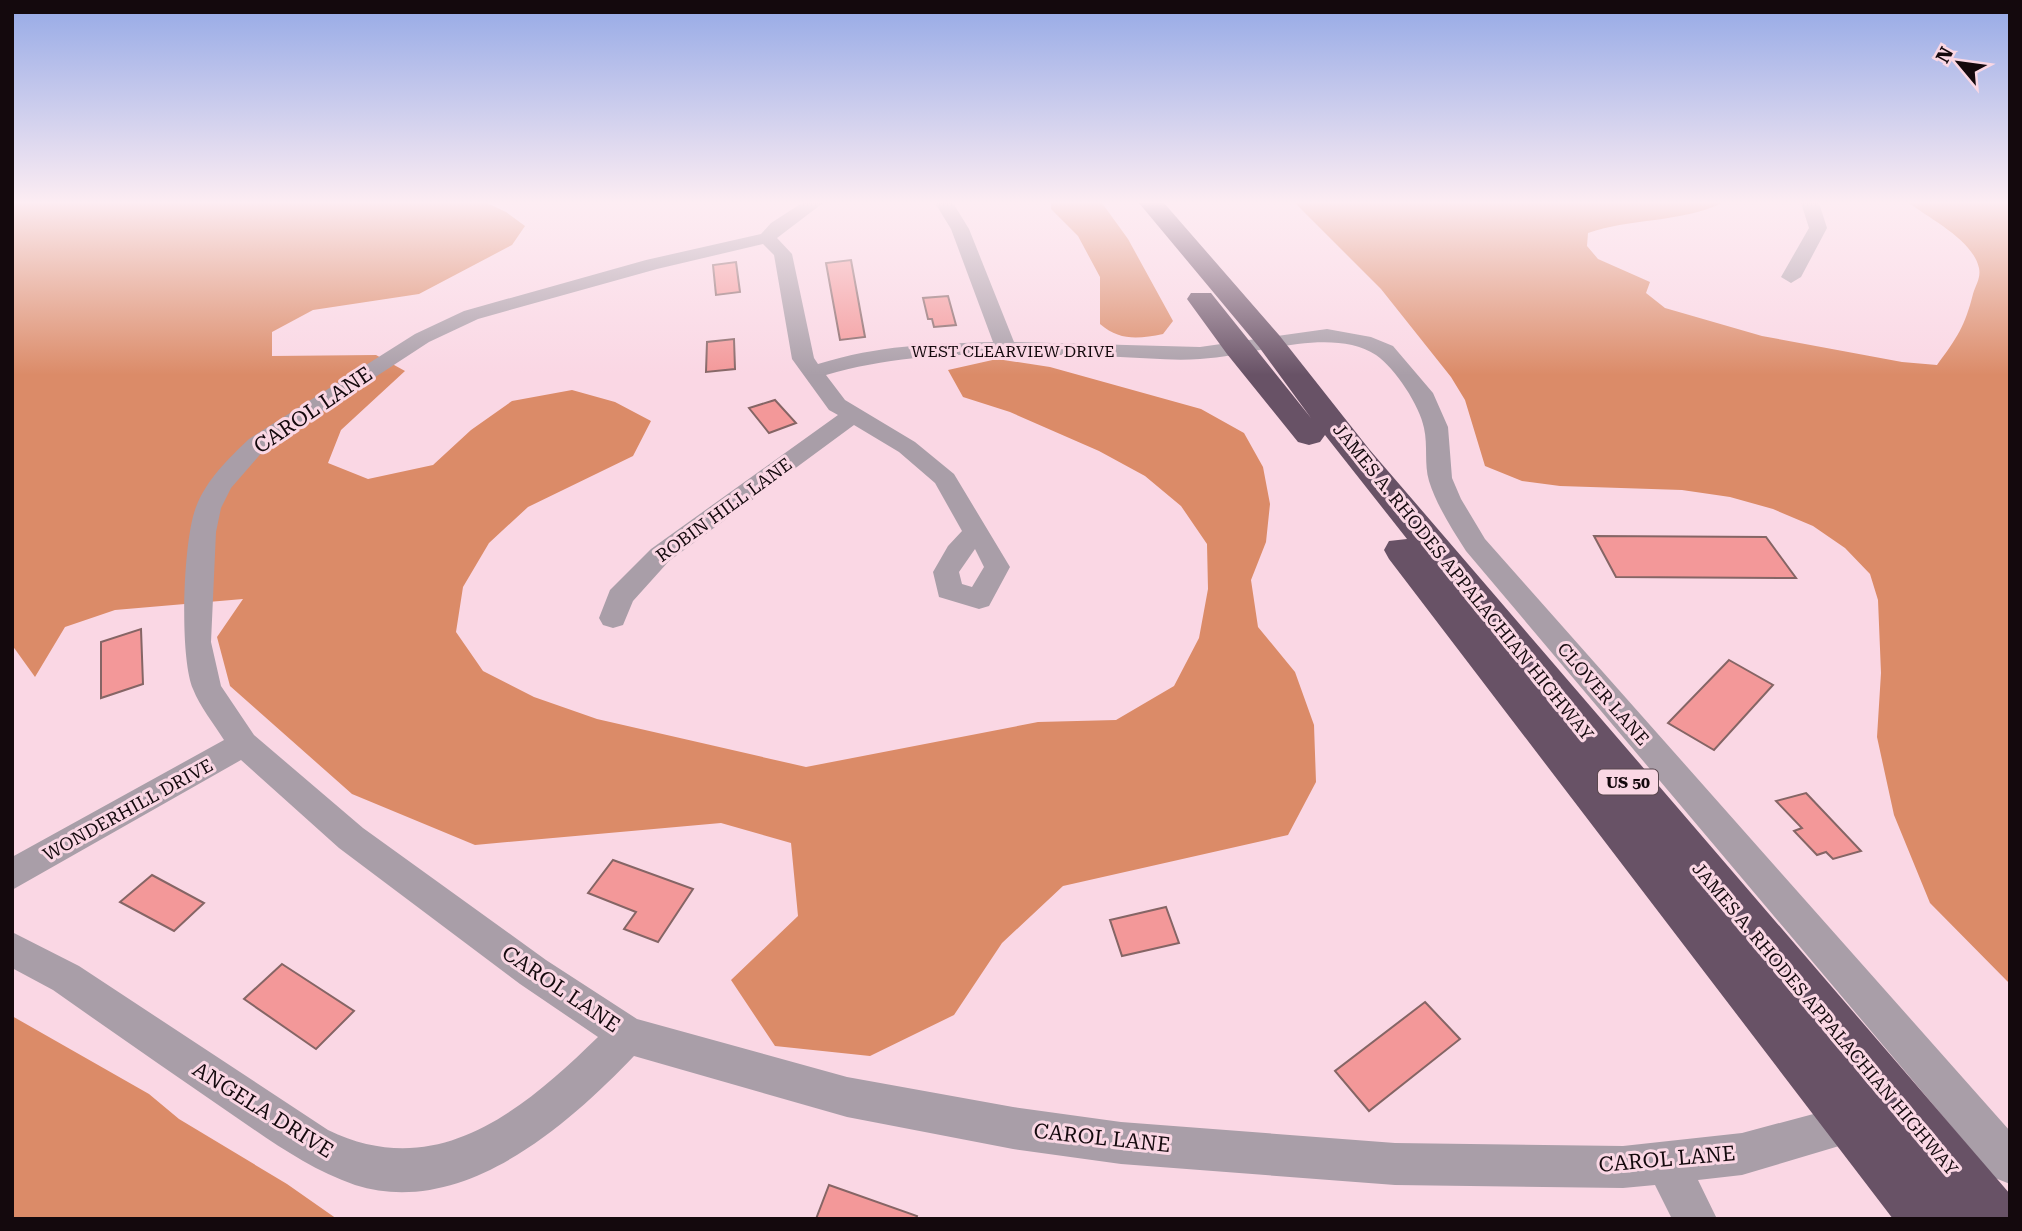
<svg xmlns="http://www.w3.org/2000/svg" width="2022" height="1231" viewBox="0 0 2022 1231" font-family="'Roboto Serif',serif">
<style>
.forest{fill:#db8b68}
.building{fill:#f39899;stroke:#856565;stroke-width:2}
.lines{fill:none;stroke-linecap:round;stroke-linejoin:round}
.street{fill:#a99ea8;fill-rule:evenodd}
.highway{fill:#685266;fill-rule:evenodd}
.labels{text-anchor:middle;stroke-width:6;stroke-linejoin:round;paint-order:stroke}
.far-street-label{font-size:16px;fill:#14090d;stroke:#fad7e4}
.shield{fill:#fad7e4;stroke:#59474e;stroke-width:2}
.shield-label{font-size:16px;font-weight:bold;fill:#14090d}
.street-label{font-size:18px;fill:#14090d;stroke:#fad7e4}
.near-street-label{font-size:21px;fill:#14090d;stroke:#fad7e4}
</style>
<rect width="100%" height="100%" fill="#fad7e4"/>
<g class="forest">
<polygon points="12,203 487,203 506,212 525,226 512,245 419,294 313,310 272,332 272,356 376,355 405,371 341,430 328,463 368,479 433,465 471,430 512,401 572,390 615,402 651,421 633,456 528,507 489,543 463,587 456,632 483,671 534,697 597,719 806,767 1038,722 1116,720 1174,686 1199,638 1208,589 1207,544 1181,506 1145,476 1099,451 1010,412 963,397 948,370 997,359 1050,367 1201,409 1244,433 1263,467 1270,504 1266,542 1251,580 1258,627 1295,672 1314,725 1316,782 1288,835 1063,886 1002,943 954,1015 870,1056 775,1046 731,980 798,916 791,843 721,823 475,845 352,794 230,686 217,637 243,599 115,610 65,627 35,677 12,645"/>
<path d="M1051,203h51l26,36 45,82 -10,13c-25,5 -43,7 -63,-10v-47l-22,-41 -27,-27z"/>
<path d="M1295,203h427c-42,20 -92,15 -134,30l-1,13 11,13 52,23 -4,11 19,15 97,28 140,26 35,3c20,-27 28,-39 36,-71 3,-10 8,-16 6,-26 -6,-28 -49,-49 -70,-65h101v781l-80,-81 -36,-88 -17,-78 4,-64 -3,-73 -8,-26 -25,-26 -32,-22 -40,-17 -43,-12 -48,-7 -122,-4 -38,-5 -37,-15 -20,-66 -14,-23 -70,-88z"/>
<polygon points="12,1016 149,1094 179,1119 287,1184 337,1219 12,1219"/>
</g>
<g class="building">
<polygon points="851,260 865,337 840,340 826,263"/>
<polygon points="736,262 740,292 716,295 713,265"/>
<polygon points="948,296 956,325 934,327 932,319 928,319 923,298"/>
<polygon points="734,339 735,369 706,372 707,342"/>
<polygon points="775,400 796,423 769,433 749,408"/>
<polygon points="1594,536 1766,537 1796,578 1616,577"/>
<polygon points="141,629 143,684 101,698 101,642"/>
<polygon points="1729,660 1773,685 1714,750 1668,723"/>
<polygon points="1806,793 1861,851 1833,859 1826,852 1817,855 1794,831 1802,828 1776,801"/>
<polygon points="613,860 693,889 658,942 624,929 636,912 588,893"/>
<polygon points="152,875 204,903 174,931 120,902"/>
<polygon points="1166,907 1179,943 1122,956 1110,920"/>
<polygon points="282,964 354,1011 316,1049 244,999"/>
<polygon points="1425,1002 1460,1039 1369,1111 1335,1071"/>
<polygon points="829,1185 917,1216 916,1219 816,1219"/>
</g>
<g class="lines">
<g class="street">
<path d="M802,203h21l-46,35 15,16 22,104 4,6c62,-19 111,-20 175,-22l-42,-113 -16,-26h18l16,26 45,113 186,5 127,-18 44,8 22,9 40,47 15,34 4,51 9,21 24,40 525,592v53l-15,-6 -529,-627c-14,-22 -29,-45 -37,-70 -5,-17 -1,-35 -5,-53 -4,-22 -29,-60 -48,-73 -46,-30 -125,2 -176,4 -27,2 -54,-1 -80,-2 -98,-3 -199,-10 -294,18l19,25 70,42 39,32 56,93 -21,39 -10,3 -40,-12 -6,-25 15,-26 14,-15 -27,-48 -36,-31 -45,-27 -185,136 -36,40 -10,24 -10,3 -10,-3 -4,-7 11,-28 41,-41 187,-134 -9,-5 -37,-51 -18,-104 -11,-11 -106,25 -179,50 -49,23 -164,107 -34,39 -10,20 -5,24 -5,110 10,44 33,49 109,93 183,132 91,59 210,58 166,30 108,15 274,21 228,3 119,-13 120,-32 14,6 6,14 -6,14 -134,40 -44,5 19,39h-45l-17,-34 -32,3 -228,-3 -274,-21 -108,-15 -166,-32 -213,-61c-67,70 -172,163 -279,129 -47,-16 -87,-46 -128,-74 -58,-40 -116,-80 -174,-121l-41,-22v-36l67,34 249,164c109,53 194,-19 270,-93l-78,-53 -181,-136 -98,-88 -229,130v-33l212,-117c-10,-16 -24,-33 -31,-51 -14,-33 -10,-149 3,-182 11,-28 32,-48 53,-68l166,-105 49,-23 182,-51 115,-26 10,-11zM975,549l9,18 -12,20 -10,-3 -3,-12z"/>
<polygon points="1801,203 1819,203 1827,228 1801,277 1791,283 1781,277 1809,228"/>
</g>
<polygon class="highway" points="1139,203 1164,203 1279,335 1369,449 2010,1194 2010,1219 1893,1219 1389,559 1384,550 1389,541 1407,539 1325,435 1320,442 1309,445 1298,442 1227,354 1187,299 1191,293 1211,293 1311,418 1259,347"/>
</g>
<linearGradient id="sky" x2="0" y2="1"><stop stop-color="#95a9e6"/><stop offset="0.54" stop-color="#fdedf3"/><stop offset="1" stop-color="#fdedf3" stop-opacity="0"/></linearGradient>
<rect width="2022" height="375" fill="url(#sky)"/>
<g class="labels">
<g class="far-street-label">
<text x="1013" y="357">WEST CLEARVIEW DRIVE</text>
</g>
<rect class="shield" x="1598" y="769.5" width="60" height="25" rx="5"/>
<g class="shield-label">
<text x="1628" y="788">US 50</text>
</g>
<g class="street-label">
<text transform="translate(724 510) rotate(-36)" y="6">ROBIN HILL LANE</text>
<text transform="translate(1463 582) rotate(51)" y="6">JAMES A. RHODES APPALACHIAN HIGHWAY</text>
<text transform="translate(1603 694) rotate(49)" y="6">CLOVER LANE</text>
<text transform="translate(128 810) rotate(-29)" y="6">WONDERHILL DRIVE</text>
<text transform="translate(1825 1019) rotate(50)" y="6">JAMES A. RHODES APPALACHIAN HIGHWAY</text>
</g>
<g class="near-street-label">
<text transform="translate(313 410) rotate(-34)" y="7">CAROL LANE</text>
<text transform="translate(561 989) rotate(34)" y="7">CAROL LANE</text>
<text transform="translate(263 1110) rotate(32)" y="7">ANGELA DRIVE</text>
<text transform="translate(1102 1138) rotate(6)" y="7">CAROL LANE</text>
<text transform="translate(1667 1159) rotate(-5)" y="7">CAROL LANE</text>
</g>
</g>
<rect width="2022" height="1231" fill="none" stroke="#14090d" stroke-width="28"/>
<g transform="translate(1959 63) rotate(299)" stroke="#fad7e4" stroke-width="5" paint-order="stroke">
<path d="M0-5L12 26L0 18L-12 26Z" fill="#14090d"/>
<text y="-10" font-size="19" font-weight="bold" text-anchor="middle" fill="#14090d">N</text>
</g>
</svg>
